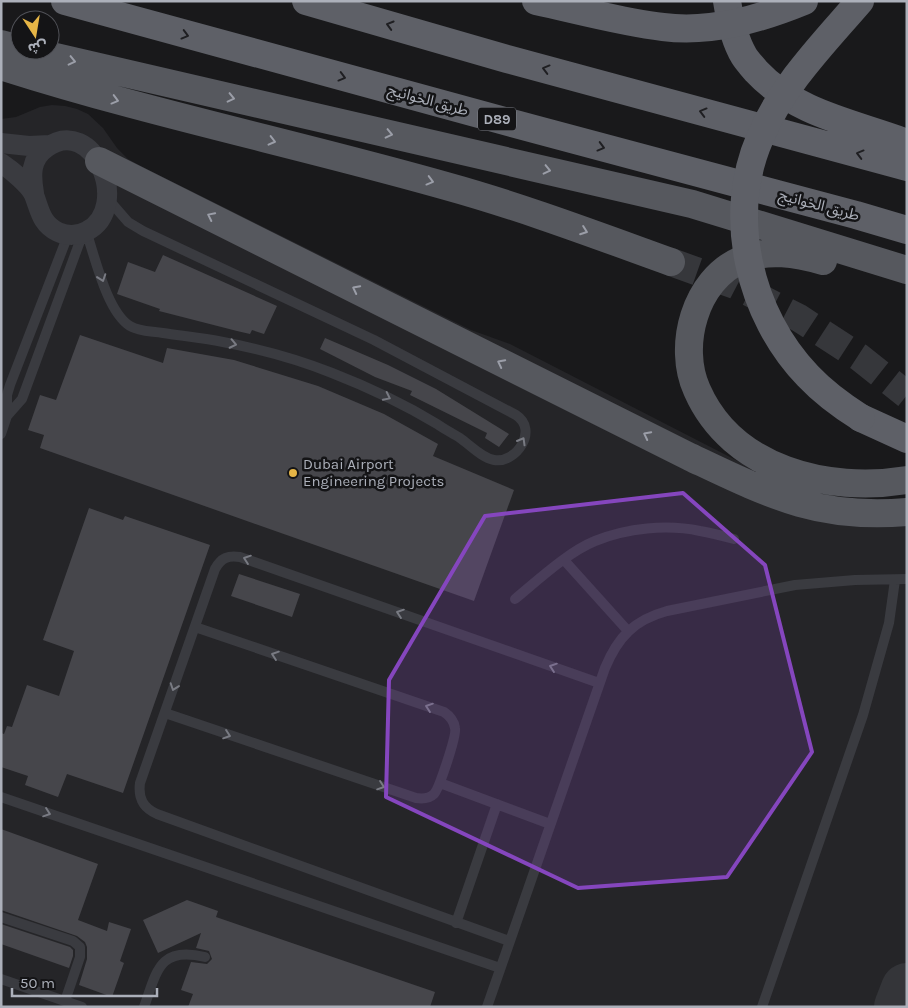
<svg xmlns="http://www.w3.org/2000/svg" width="908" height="1008" font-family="Karla,'Noto Sans Arabic',sans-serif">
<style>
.built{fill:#252528}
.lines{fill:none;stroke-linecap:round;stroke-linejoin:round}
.taxiway{stroke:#343539;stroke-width:52}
.building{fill:#46464b}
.primary-tunnel{stroke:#36373b;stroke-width:28;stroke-dasharray:28 14;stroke-linecap:butt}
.service{stroke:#3a3b40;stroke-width:10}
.minor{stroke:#3a3b40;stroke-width:20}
.primary{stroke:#56585e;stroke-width:28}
.trunk{stroke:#5e6067;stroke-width:28}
.trunk-bridge{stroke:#5e6067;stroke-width:28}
.oneway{stroke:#1f1f22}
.oneway2{stroke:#9b9ea8}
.oneway3{stroke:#797b83}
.marked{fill:#8546be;fill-opacity:0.2;stroke:#8546be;stroke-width:4;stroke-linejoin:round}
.poi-dot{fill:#e6b546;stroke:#141416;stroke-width:2}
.labels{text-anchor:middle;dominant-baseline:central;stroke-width:5;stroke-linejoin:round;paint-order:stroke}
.shield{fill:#141416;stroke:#7e8189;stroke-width:1}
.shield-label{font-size:14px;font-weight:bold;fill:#acb0ba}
.street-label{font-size:15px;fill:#acb0ba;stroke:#141416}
.poi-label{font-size:15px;fill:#acb0ba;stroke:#141416;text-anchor:start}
</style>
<rect width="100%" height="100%" fill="#19191b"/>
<path class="built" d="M 52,105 L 65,106 L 77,109 L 88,114 L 103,128 L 117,148 L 128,159 L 141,166 L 471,330 L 510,344 L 765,475 L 800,489 L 907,517 L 907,1007 L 1,1007 L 1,119 L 16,117 L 40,107 Z"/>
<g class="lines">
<path class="taxiway" d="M 900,1007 L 907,989"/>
</g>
<path class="building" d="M 163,255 L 277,306 L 264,334 L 252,330 L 250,334 L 237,331 L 159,311 L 160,309 L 117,294 L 128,262 L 155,272 Z
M 80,335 L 163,363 L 167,348 L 234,360 L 318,386 L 384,414 L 438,444 L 433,456 L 514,490 L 474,601 L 40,448 L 44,435 L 28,430 L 40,395 L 56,400 Z
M 325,338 L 388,365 L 436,389 L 509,434 L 499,447 L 485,438 L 487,433 L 410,395 L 412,391 L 375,377 L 320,349 Z
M 89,508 L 123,520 L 125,516 L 210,545 L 123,793 L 67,774 L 58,797 L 25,785 L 28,776 L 1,767 L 1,733 L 4,734 L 7,726 L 12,727 L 27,685 L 59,696 L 74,651 L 43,640 Z
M 239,574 L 300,594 L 292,617 L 231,596 Z
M 1,829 L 98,864 L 78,920 L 107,931 L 109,922 L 131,929 L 120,961 L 124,963 L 112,997 L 79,985 L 87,959 L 87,947 L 85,942 L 77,936 L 1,910 Z
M 187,900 L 218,911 L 216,917 L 435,992 L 430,1007 L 188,1007 L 193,994 L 181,990 L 191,962 L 207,964 L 212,959 L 209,951 L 196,948 L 201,933 L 158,953 L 143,920 Z
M 1,924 L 70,947 L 73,950 L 73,956 L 69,968 L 1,944 Z"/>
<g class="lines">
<path class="primary-tunnel" d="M 671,262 L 735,285 L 799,318 L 859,357 L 907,395"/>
<path class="service" d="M 86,231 C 95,257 107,312 130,326 C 140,332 151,331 163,333 C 183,336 203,338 223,342 C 260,349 297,359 332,373 C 368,387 404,404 437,424 C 444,429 452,433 460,438 C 470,445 482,458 494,460 C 516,464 539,430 516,415 L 374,340 L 143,231 L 128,222 L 108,199
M 7,416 L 22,399 L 83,233
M 1,434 L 7,416 L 7,395 L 10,385 L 68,235
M 564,560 L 628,631
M 515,599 C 538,580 568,552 595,541 C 627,528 667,524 700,531 C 712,533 723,536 734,539
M 165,713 L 416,798 C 423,799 429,799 434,794 C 439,789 457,735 455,728 C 454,721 450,716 444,712 L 195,627
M 440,783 L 550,824
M 1,797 L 500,968
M 1,917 L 73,941 L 80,947 L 80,957 L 65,1001
M 456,923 L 497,804
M 509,941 L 157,814 C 143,808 138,798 140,783 L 215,569 C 221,558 228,555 240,557 L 599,683
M 1,979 L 82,1007
M 144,1007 C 157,971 159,946 205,957
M 487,1007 L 605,668 C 618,637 634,620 667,611 L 795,585 L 855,580 L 907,579
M 762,1007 L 863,715 L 889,623 L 895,580"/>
<path class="minor" d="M 1,143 L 29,146 L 50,145
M 1,163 C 10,169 30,185 34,195 C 40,210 41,224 58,232 C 67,236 78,236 87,231 C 132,208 94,113 46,148 C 30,159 31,176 34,193"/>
<path class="primary" d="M 1,44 L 20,49
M 25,50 L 692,204 L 907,270
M 1,66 C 148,113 298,144 446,186 C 522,207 596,235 671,262
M 99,161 L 690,457 C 726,474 762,492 800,503 C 835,513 871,515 907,512
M 823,261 C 798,254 767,248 741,260 C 695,280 677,346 697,390 C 732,470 828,493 907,480"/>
<path class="trunk" d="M 65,1 L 534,129 L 856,215 L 907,230
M 306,1 L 507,59 L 907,167
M 727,1 C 730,20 734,39 744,56 C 747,61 752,66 756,71 C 796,114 854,123 907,143
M 861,418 L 907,439"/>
<path class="trunk-bridge" d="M 536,1 C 578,10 621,22 663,27 C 712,33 760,19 804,1
M 860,1 C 823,44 782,85 760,138 C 726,216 749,315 808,376 C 824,393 842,406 861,418"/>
</g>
<defs><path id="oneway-chevron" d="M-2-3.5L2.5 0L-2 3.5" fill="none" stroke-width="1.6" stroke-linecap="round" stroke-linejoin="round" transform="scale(1.25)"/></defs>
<g class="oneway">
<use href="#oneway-chevron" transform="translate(390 25) rotate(-164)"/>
<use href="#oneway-chevron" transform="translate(185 35) rotate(15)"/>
<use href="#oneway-chevron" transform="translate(546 69) rotate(-165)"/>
<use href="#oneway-chevron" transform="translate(342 77) rotate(15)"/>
<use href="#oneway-chevron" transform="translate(703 112) rotate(-165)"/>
<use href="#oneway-chevron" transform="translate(601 147) rotate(15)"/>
<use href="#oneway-chevron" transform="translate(860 154) rotate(-165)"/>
</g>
<g class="oneway2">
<use href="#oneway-chevron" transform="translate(72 61) rotate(13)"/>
<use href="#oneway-chevron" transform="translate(231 98) rotate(13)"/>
<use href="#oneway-chevron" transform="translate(115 100) rotate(15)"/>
<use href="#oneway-chevron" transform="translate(389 134) rotate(13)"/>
<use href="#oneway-chevron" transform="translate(272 141) rotate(14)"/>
<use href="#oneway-chevron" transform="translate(547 170) rotate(13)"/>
<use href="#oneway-chevron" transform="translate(430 181) rotate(15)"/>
<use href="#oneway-chevron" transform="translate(211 216) rotate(-154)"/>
<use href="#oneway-chevron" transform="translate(584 231) rotate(20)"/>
<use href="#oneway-chevron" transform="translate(356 289) rotate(-153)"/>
<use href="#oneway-chevron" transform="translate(501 363) rotate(-153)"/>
<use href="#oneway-chevron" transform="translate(647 435) rotate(-153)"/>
</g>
<g class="oneway3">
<use href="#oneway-chevron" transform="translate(102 278) rotate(71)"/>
<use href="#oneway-chevron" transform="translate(233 344) rotate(12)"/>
<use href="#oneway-chevron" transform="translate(387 397) rotate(26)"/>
<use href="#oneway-chevron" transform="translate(522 441) rotate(-60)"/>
<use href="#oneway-chevron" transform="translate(247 559) rotate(-161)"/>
<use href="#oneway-chevron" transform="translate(400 613) rotate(-161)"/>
<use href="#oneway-chevron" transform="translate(275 655) rotate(-161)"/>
<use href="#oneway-chevron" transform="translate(553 667) rotate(-161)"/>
<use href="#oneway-chevron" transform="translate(174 687) rotate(109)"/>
<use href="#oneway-chevron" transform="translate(429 707) rotate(-161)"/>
<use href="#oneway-chevron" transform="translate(227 735) rotate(19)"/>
<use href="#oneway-chevron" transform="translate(381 786) rotate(19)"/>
<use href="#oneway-chevron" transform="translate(47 813) rotate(19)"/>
</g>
<path class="marked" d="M 683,493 L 765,565 L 812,752 L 727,877 L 578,888 L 386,797 L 389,680 L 485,516 Z"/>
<circle class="poi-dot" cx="293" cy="473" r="5"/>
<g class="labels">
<rect class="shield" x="478" y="107.5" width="38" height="23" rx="4"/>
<g class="shield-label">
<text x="497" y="119">D89</text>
</g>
<g class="street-label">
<text transform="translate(428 100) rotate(15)">طريق الخوانيج</text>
<text transform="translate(819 205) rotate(15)">طريق الخوانيج</text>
</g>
<g class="poi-label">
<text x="303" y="464">Dubai Airport<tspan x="303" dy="17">Engineering Projects</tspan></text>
</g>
</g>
<rect width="908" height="1008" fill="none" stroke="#acb0ba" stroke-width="5"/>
<g transform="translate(35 35) rotate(168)"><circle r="24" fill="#141416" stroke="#515258"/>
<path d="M0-4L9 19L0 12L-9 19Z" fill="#e6b546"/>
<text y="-8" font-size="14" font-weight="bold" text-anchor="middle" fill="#acb0ba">ش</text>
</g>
<path d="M12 988v8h145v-8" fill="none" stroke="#acb0ba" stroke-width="2.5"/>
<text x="20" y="988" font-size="15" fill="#acb0ba" stroke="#141416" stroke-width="4" paint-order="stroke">50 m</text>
</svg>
